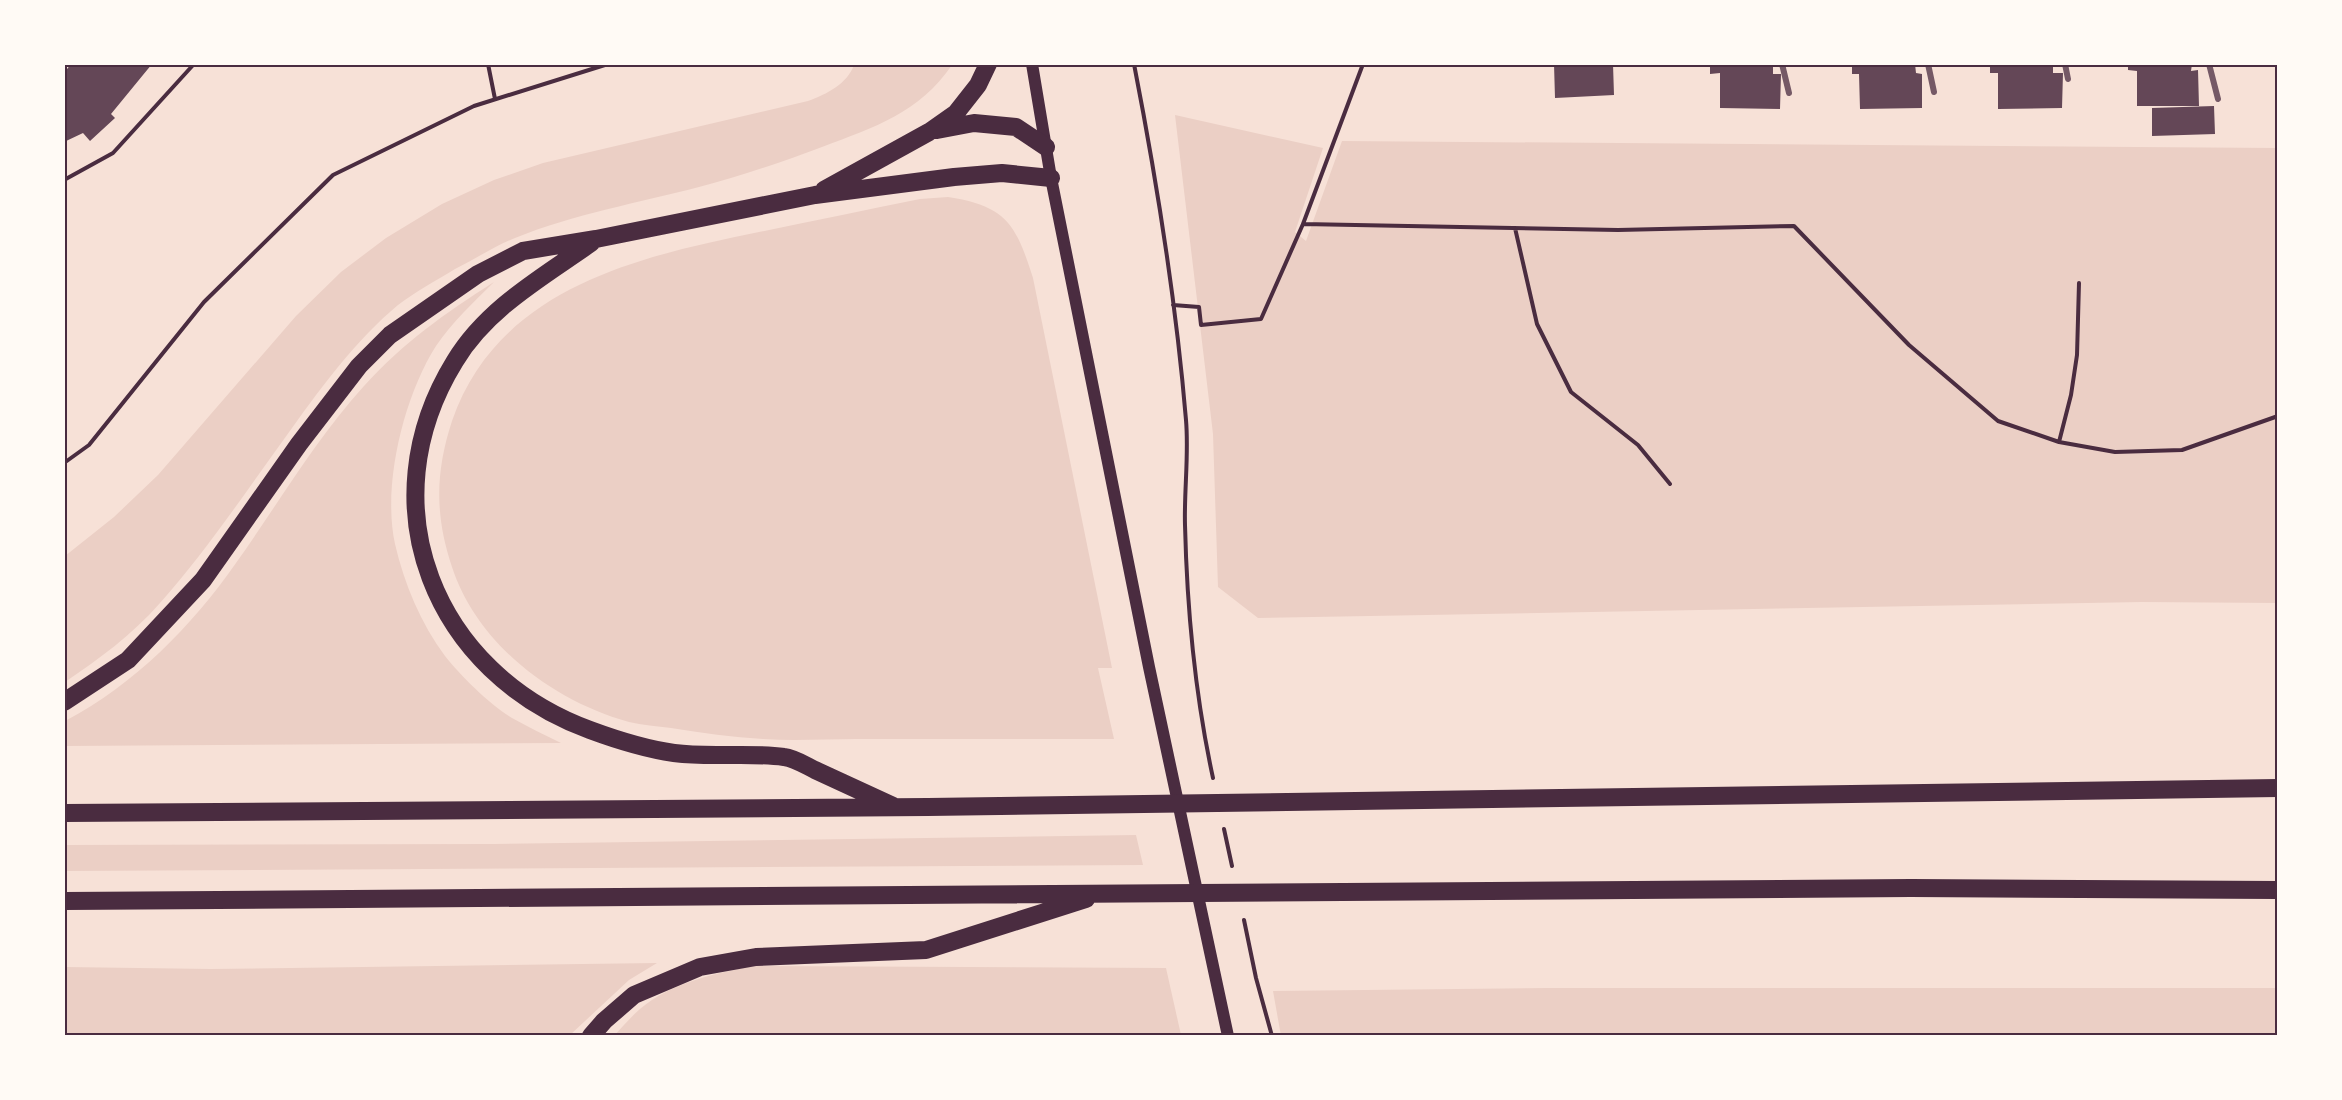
<svg xmlns="http://www.w3.org/2000/svg" width="2342" height="1100" font-family="Signika,sans-serif">
<style>
.green{fill:#ebcfc5}
.building{fill:#644757}
.lines{fill:none;stroke-linecap:round;stroke-linejoin:round}
.path{stroke:#4a2c40;stroke-width:4}
.minor{stroke:#755966;stroke-width:6}
.secondary{stroke:#4a2c40;stroke-width:12}
.motorway{stroke:#4a2c40;stroke-width:18}
.neatline{fill:none;stroke:#4a2c40;stroke-width:2}
</style>
<rect width="100%" height="100%" fill="#f7e1d7"/>
<path class="green" d="M 854,65 L 952,65 C 919,113 875,127 822,147 C 782,162 741,176 699,187 C 638,203 574,214 515,238 C 495,246 475,259 455,269 C 437,280 415,292 398,305 C 356,340 323,385 292,428 C 249,487 208,549 160,603 C 132,635 99,659 65,682 L 65,556 L 114,517 L 158,475 L 296,316 L 341,272 L 386,238 L 442,204 L 494,180 L 543,163 L 808,101 C 827,94 847,84 854,65 Z
M 1175,115 L 1323,148 L 1295,232 L 1306,241 L 1342,141 L 2277,148 L 2277,603 L 2142,602 L 1258,618 L 1218,587 L 1213,434 Z
M 948,197 C 1007,206 1016,225 1033,278 L 1112,668 L 1098,668 L 1114,739 C 1028,739 942,739 856,739 C 826,739 794,741 763,739 C 733,737 701,733 671,728 C 657,726 642,725 629,722 C 553,701 477,644 452,567 C 435,516 435,473 452,421 C 498,288 637,257 759,232 C 813,221 866,210 920,199 Z
M 494,282 C 474,302 452,322 436,346 C 404,396 382,485 395,544 C 404,583 421,624 445,656 C 461,676 490,705 512,718 C 528,727 545,735 561,743 L 65,746 L 65,721 C 134,685 192,626 236,563 C 278,504 315,440 364,386 C 404,342 444,314 494,282 Z
M 1136,835 L 1143,865 L 64,871 L 65,845 L 494,844 Z
M 657,963 L 629,980 L 570,1035 L 65,1035 L 65,967 L 211,969 Z
M 753,966 L 1166,968 L 1181,1035 L 614,1036 C 622,1027 631,1017 640,1009 C 672,982 714,974 753,966 Z
M 1548,988 L 2277,988 L 2277,1035 L 1281,1036 L 1273,991 Z"/>
<path class="building" d="M 71,64 L 152,64 L 111,114 L 115,118 L 90,141 L 83,133 L 64,142 L 64,73 Z
M 1554,64 L 1613,64 L 1614,95 L 1555,98 Z
M 1710,64 L 1773,64 L 1773,74 L 1781,74 L 1780,109 L 1720,108 L 1720,73 L 1710,74 Z
M 1852,64 L 1915,64 L 1916,73 L 1922,74 L 1922,108 L 1860,109 L 1859,74 L 1852,74 Z
M 1990,64 L 2053,64 L 2053,73 L 2063,73 L 2062,108 L 1998,109 L 1998,73 L 1990,73 Z
M 2128,64 L 2192,64 L 2191,71 L 2198,70 L 2199,106 L 2137,106 L 2137,71 L 2128,70 Z
M 2214,106 L 2215,134 L 2152,136 L 2152,108 Z"/>
<g class="lines">
<path class="path" d="M 488,64 L 495,99
M 1134,64 C 1157,182 1176,301 1186,420 C 1189,455 1184,490 1185,525 C 1187,609 1195,695 1213,778
M 1363,64 L 1303,224 L 1618,230 L 1794,226 L 1909,345 L 1998,421 L 2059,442 L 2115,452 L 2182,450 L 2278,416
M 64,180 L 113,153 L 194,64
M 1515,228 L 1537,324 L 1571,392 L 1638,445 L 1670,484
M 1173,305 L 1199,307 L 1201,325 L 1261,319 L 1303,224
M 2059,442 L 2071,395 L 2077,355 L 2079,283
M 64,463 L 89,445 L 204,302 L 333,175 L 474,106 L 608,64
M 1224,829 L 1232,866
M 1244,920 L 1256,978 L 1272,1036"/>
<path class="minor" d="M 1782,64 L 1789,93
M 1928,64 L 1934,92
M 2065,64 L 2068,79
M 2209,64 L 2218,99"/>
<path class="secondary" d="M 1032,64 L 1051,178 L 1149,667 L 1228,1036"/>
<path class="motorway" d="M 937,130 L 974,123 L 1016,127 L 1046,147
M 824,190 L 929,132 L 956,113 L 978,85 L 988,64
M 591,243 C 543,277 487,308 455,361 C 366,505 434,673 590,730 C 617,740 646,749 674,753 C 710,758 747,752 784,757 C 794,758 805,765 815,770 C 841,782 867,794 893,806
M 64,702 L 128,660 L 203,580 L 299,444 L 359,366 L 390,335 L 478,274 L 523,251 L 596,239 L 815,195 L 954,177 L 1002,173 L 1051,178
M 64,813 L 928,807 L 2278,788
M 64,901 L 1911,888 L 2278,890
M 591,1036 L 604,1021 L 634,995 L 700,967 L 756,957 L 926,950 L 1086,899"/>
</g>
<rect width="2342" height="1100" fill="none" stroke="#fffaf5" stroke-width="132"/>
<rect x="66" y="66" width="2210" height="968" class="neatline"/>
</svg>
